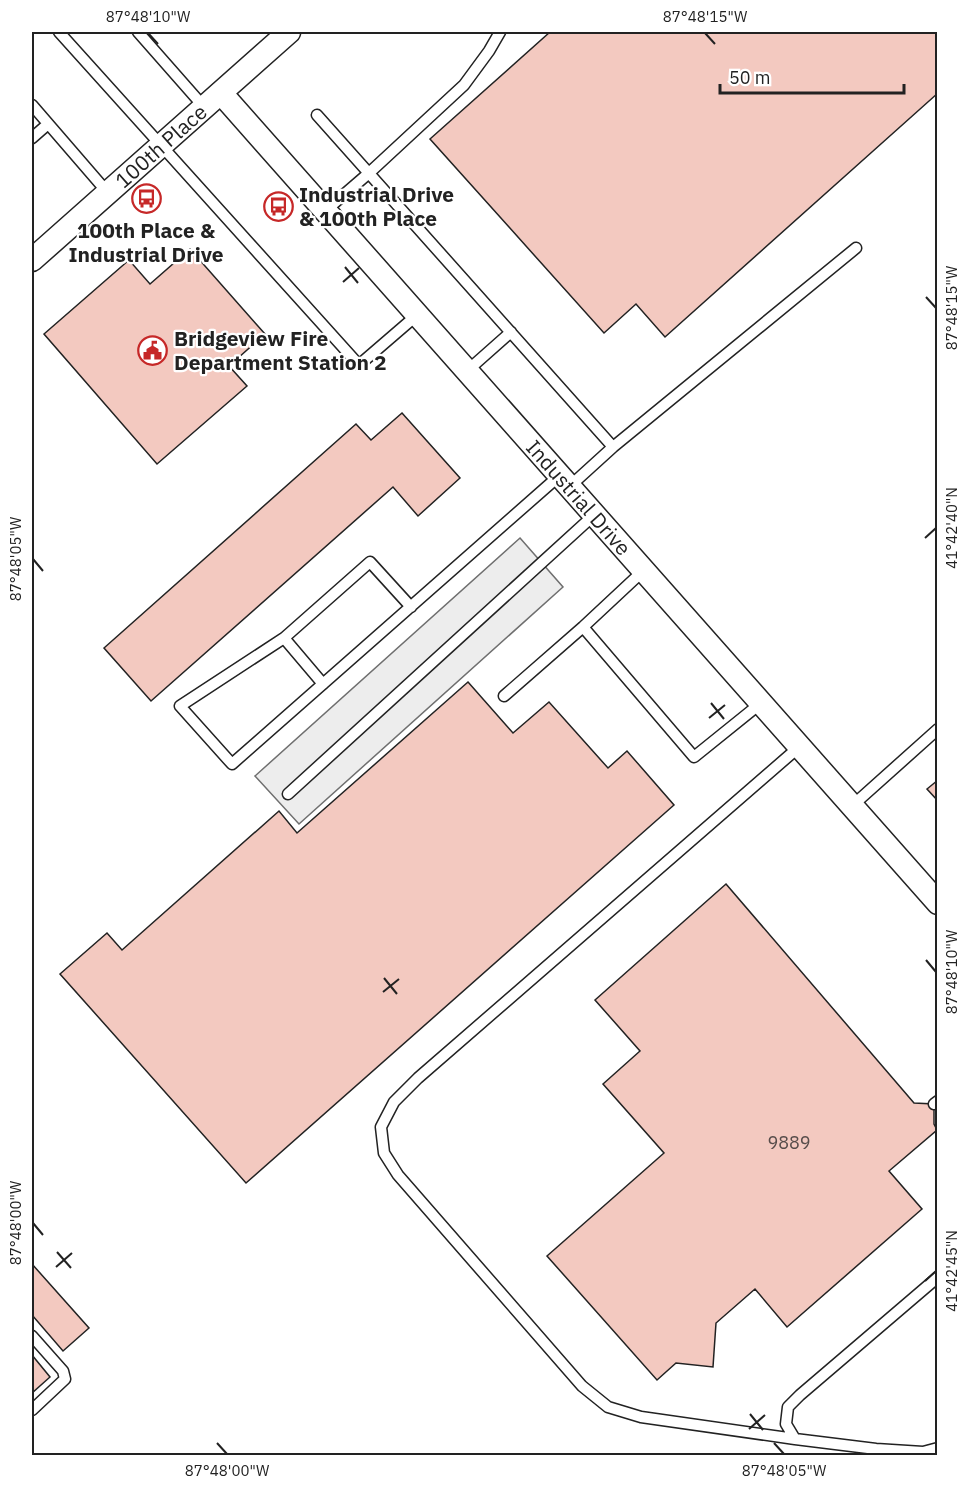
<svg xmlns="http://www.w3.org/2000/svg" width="969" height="1487" font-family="'IBM Plex Sans',sans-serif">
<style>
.parking{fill:#ededed;stroke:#6f6f6f;stroke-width:1.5}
.building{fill:#f3c9c0;stroke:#222;stroke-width:1.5}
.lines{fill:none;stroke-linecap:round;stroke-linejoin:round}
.service-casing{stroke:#222;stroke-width:13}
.minor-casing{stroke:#222;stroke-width:25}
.service{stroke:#fff;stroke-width:10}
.minor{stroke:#fff;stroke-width:22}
.ticks{fill:none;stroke:#222;stroke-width:2}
.labels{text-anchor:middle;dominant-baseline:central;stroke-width:4.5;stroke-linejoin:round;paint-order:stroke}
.number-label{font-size:18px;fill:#564c4a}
.street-label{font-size:21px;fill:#222;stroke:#fff}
.poi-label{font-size:21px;font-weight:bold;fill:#222;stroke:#fff;text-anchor:start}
.neatline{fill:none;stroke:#222;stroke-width:2}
.ticks-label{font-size:15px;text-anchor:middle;fill:#222}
</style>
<rect width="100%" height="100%" fill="#fff"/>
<path class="parking" d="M 520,538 L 563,587 L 299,824 L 255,776 Z"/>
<path class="building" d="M 550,32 L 938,32 L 938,93 L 665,337 L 636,304 L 604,333 L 430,139 Z
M 190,249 L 265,334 L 229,366 L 247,386 L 157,464 L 44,334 L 129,260 L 150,284 Z
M 402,413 L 460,478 L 418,516 L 393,487 L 151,701 L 104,648 L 356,424 L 371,440 Z
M 468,682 L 513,733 L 549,702 L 608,768 L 627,751 L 674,805 L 246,1183 L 60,974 L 107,933 L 122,950 L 279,811 L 297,833 Z
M 938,780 L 938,801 L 927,789 Z
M 726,884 L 914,1103 L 934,1104 L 934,1124 L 937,1130 L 889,1171 L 922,1209 L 787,1327 L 755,1289 L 716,1323 L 713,1367 L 676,1363 L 657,1380 L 547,1256 L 664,1153 L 603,1084 L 640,1051 L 595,1000 Z
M 32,1264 L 89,1328 L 63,1351 L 32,1315 Z
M 32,1355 L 50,1377 L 32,1393 Z"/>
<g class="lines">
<defs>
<path id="service" d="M 59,32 L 359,365 L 417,315
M 138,32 L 204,107
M 32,105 L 108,193
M 317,115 L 613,447
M 32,138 L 48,124
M 325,211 L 369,173 L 464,85 L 489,51 L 500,32
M 467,371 L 511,332
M 569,487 L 613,447 L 856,248
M 411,607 L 370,562 L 284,638 L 180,706 L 232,764 C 341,668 450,572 559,476
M 583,627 L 694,757 L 761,703
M 284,638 L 323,684
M 504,696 L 583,627 L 643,571
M 288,794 L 594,515
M 852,806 L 938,729
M 934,1104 L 938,1101
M 938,1277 L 800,1395 L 788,1407 L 786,1424 L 795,1439 L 876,1449 L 923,1452 L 938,1448
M 32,1336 L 63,1371 L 65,1379 L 32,1410
M 795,1439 L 641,1417 L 608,1407 L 582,1386 L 398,1175 L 384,1153 L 381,1127 L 394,1102 L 418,1078 L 799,747"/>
<g id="minor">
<path id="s1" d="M 221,93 L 938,903"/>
<path id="s2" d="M 32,260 L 289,32"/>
</g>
</defs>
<use href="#service" class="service-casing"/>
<use href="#minor" class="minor-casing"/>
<use href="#service" class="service"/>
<use href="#minor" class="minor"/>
</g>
<path class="ticks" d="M 148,33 L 158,44M 705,33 L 715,44M 345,267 L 358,283M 343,282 L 359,268M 926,297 L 936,308M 925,538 L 936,528M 33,559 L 43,571M 711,703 L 724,719M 709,718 L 725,705M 926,960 L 936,972M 384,978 L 397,994M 383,992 L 399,979M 33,1223 L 43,1235M 57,1252 L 71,1268M 56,1267 L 72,1253M 925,1281 L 936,1271M 750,1414 L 763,1430M 749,1429 L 765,1415M 217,1443 L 227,1454M 774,1443 L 784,1454"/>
<defs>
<symbol id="bus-ring" viewBox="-11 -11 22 22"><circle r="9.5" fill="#fff" stroke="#c62828" stroke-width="1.5"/><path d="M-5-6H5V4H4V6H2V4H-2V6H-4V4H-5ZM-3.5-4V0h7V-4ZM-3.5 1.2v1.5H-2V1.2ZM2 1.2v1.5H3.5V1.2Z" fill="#c62828"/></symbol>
<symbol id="civic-ring" viewBox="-11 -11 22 22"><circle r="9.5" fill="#fff" stroke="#c62828" stroke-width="1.5"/><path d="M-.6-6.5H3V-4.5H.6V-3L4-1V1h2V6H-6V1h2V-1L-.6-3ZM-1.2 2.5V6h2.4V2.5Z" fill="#c62828"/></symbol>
</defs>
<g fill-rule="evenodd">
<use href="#bus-ring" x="130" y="182" width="33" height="33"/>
<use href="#bus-ring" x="262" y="190" width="33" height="33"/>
<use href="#civic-ring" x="136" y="334" width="33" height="33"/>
</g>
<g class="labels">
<g class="number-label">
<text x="789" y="1142">9889</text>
</g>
<g class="street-label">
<text stroke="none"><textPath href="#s2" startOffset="172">100th Place</textPath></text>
<text stroke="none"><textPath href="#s1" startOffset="540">Industrial Drive</textPath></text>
</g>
<g class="poi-label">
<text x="299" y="194">Industrial Drive<tspan x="299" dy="24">&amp; 100th Place</tspan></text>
<text x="146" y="230" text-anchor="middle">100th Place &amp;<tspan x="146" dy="24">Industrial Drive</tspan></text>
<text x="174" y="338">Bridgeview Fire<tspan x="174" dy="24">Department Station 2</tspan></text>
</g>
</g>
<rect width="969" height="1487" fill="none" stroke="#ffffff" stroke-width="66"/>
<path d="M720 84v9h184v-9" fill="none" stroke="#222222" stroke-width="3"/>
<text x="729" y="84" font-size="18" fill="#222222" stroke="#ffffff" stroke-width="4.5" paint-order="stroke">50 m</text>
<rect x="33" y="33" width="903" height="1421" class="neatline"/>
<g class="ticks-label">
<text x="148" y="22">87°48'10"W</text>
<text x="705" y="22">87°48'15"W</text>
<text transform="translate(952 308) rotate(-90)" y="5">87°48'15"W</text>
<text transform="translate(952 528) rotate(-90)" y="5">41°42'40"N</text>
<text transform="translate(16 559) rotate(-90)" y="5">87°48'05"W</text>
<text transform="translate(952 972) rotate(-90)" y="5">87°48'10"W</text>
<text transform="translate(16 1223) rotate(-90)" y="5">87°48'00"W</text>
<text transform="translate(952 1271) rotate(-90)" y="5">41°42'45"N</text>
<text x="227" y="1476">87°48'00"W</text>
<text x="784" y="1476">87°48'05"W</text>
</g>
</svg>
